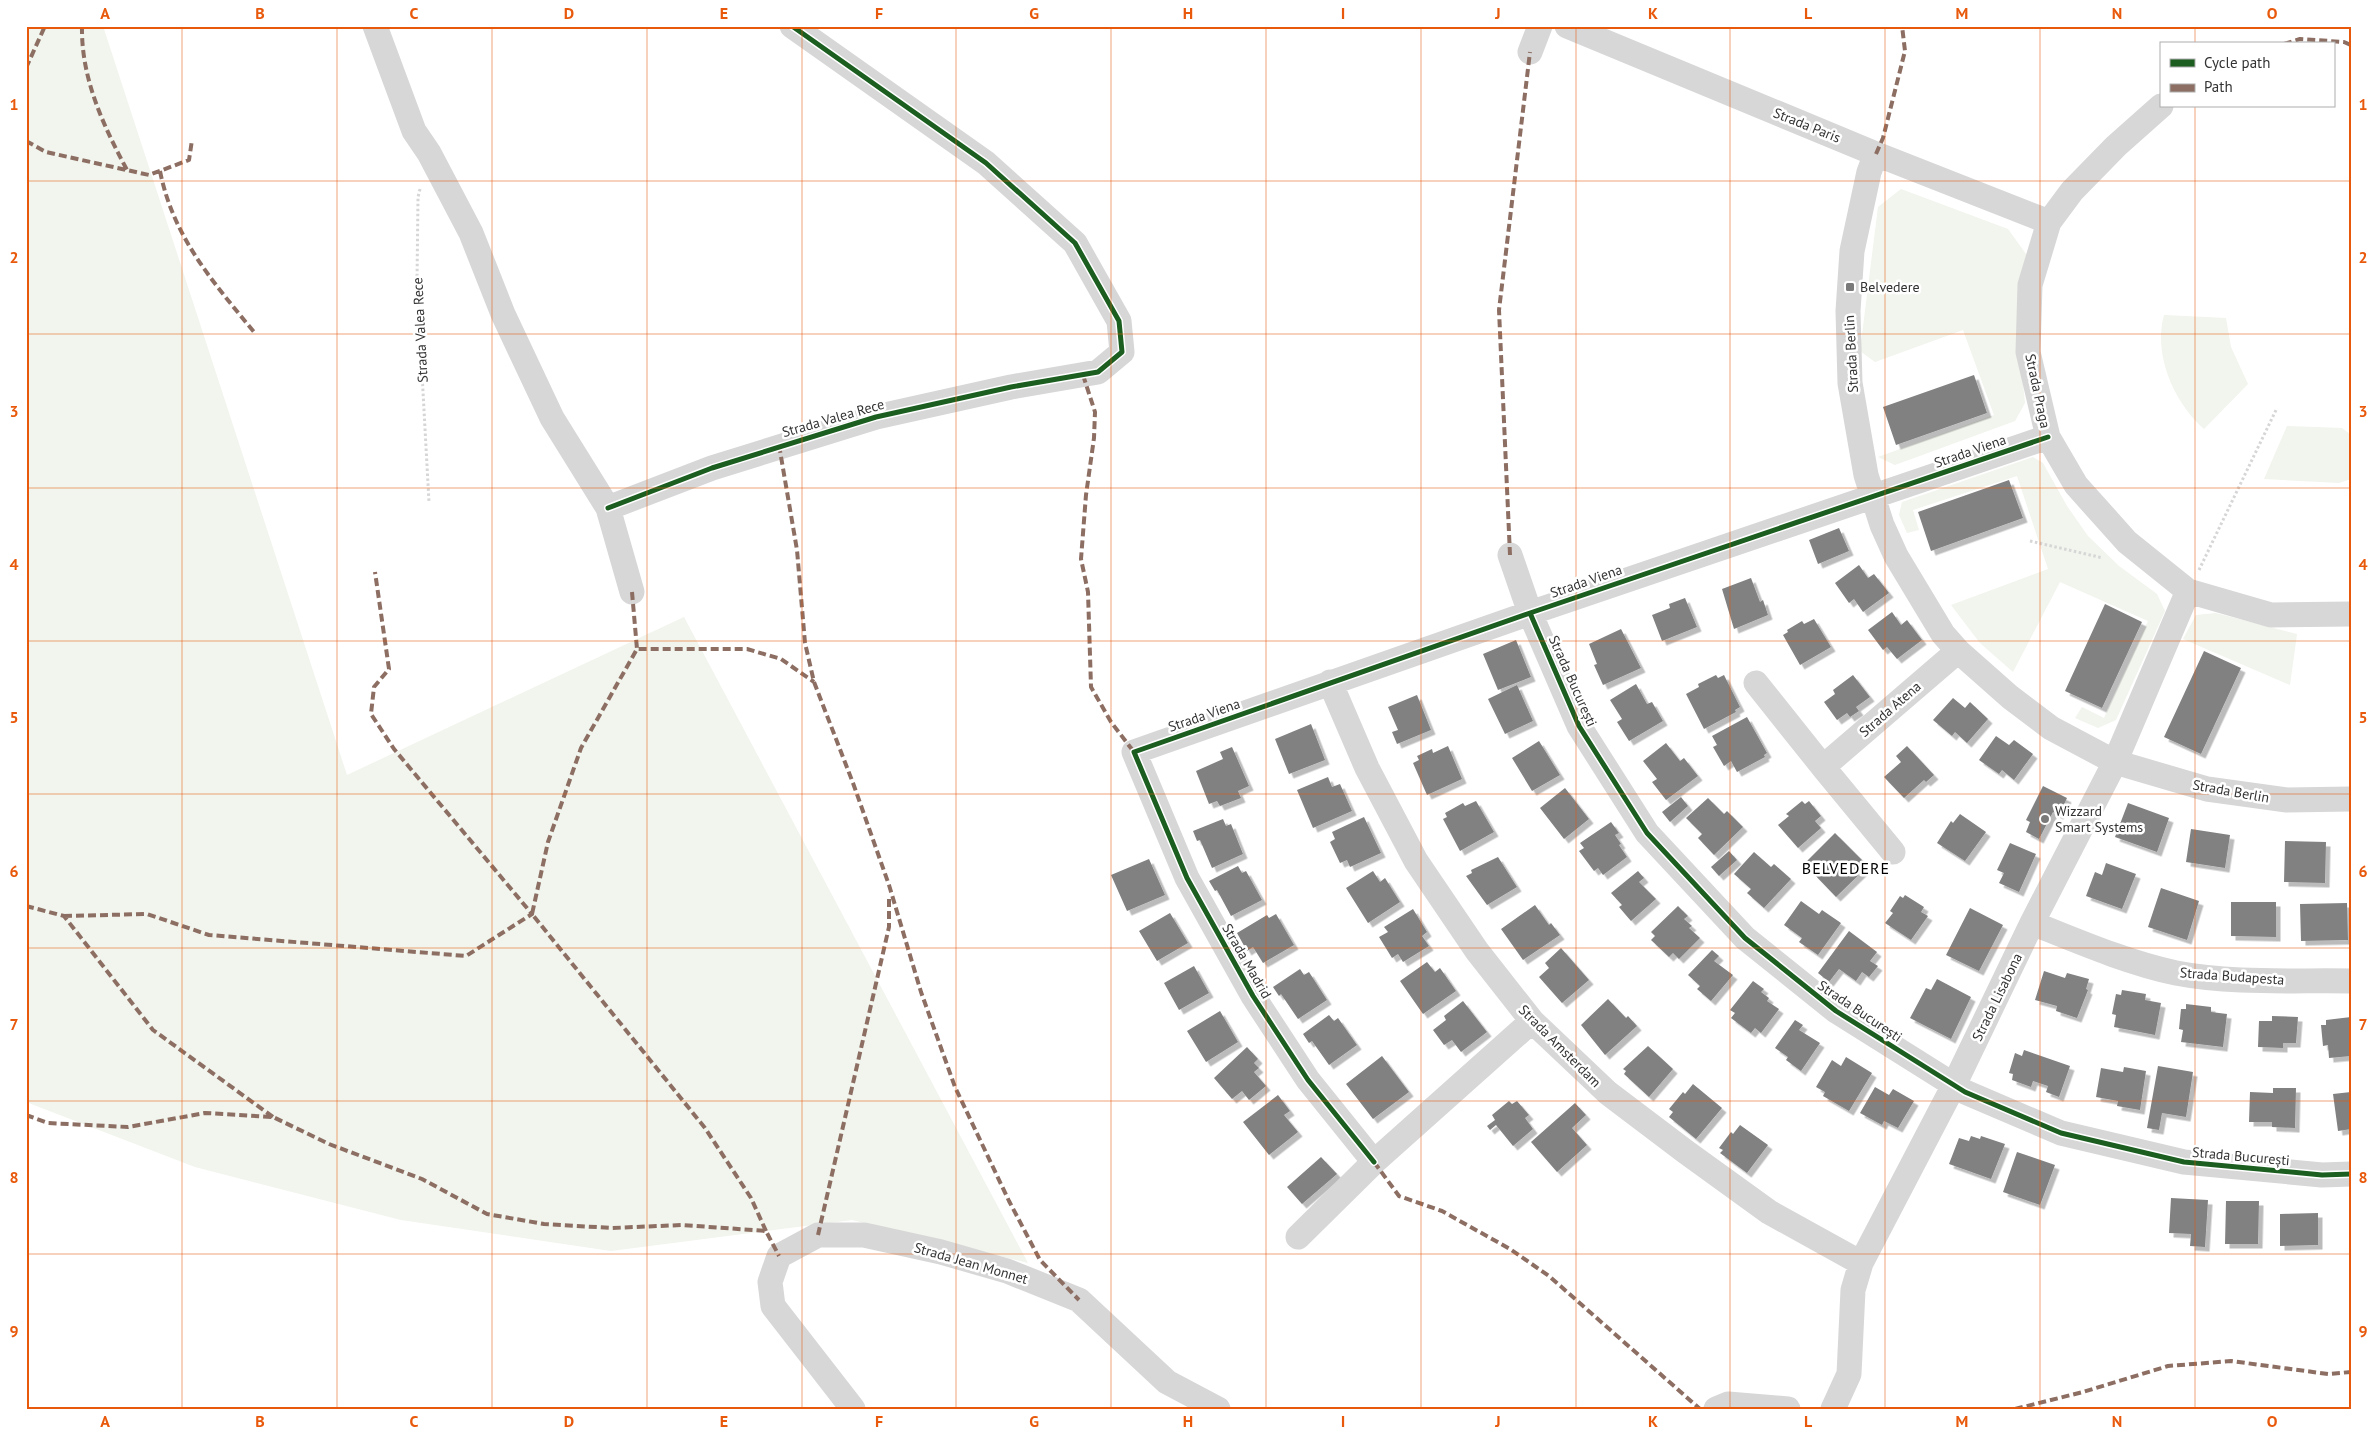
<svg xmlns="http://www.w3.org/2000/svg" width="2377" height="1435" font-family="'PT Sans',sans-serif">
<style>
.green{fill:#f1f5ed}
.building{fill:#818181;filter:url(#shadow)}
.lines{fill:none;stroke-linecap:round;stroke-linejoin:round}
.path{stroke:#d6d6d6;stroke-width:3;stroke-dasharray:2.5 2.5;stroke-linecap:butt}
.minor{stroke:#d7d7d7;stroke-width:25}
.quiet{stroke:#8d6e63;stroke-width:4;stroke-dasharray:8 4;stroke-linecap:butt}
.cycleway-casing{stroke:#fff;stroke-width:8}
.cycleway{stroke:#1b5e20;stroke-width:5}
.grid{fill:none;stroke:#e8590c;stroke-width:1;stroke-opacity:0.55}
.poi-dot{fill:#7a7a7a;stroke:#fff;stroke-width:2}
.labels{text-anchor:middle;dominant-baseline:central;stroke-width:5;stroke-linejoin:round;paint-order:stroke}
.street-label{font-size:14px;fill:#333;stroke:#fff}
.poi-label{font-size:14px;fill:#333;stroke:#fff;text-anchor:start}
.quarter-label{font-size:16px;letter-spacing:1px;fill:#000;stroke:#fff}
.neatline{fill:none;stroke:#e8590c;stroke-width:2}
.grid-label{font-size:16px;text-anchor:middle;font-weight:bold;fill:#e8590c}
</style>
<defs>
<filter id="shadow"><feDropShadow dx="4.5" dy="4.5" stdDeviation="0" flood-color="#0004"/></filter>
</defs>
<rect width="100%" height="100%" fill="#fff"/>
<path class="green" d="M 26,26 L 103,26 L 347,775 L 684,617 L 1028,1263 L 852,1220 L 611,1251 L 401,1220 L 195,1167 L 26,1102 Z
M 1901,189 L 2008,229 L 2026,254 L 2018,335 L 2025,403 L 2015,421 L 1895,465 L 1878,457 L 1994,415 L 1963,330 L 1875,362 L 1860,351 L 1878,207 Z
M 2164,315 L 2226,318 L 2231,347 L 2248,384 L 2204,429 C 2174,402 2153,355 2164,315 Z
M 2287,426 L 2342,428 L 2350,434 L 2351,479 L 2339,483 L 2264,479 Z
M 2033,457 L 2043,463 L 2067,506 L 2088,536 L 2119,566 L 2157,594 L 2165,611 L 2116,720 L 2098,728 L 2075,718 L 2082,707 L 2104,718 L 2148,621 L 2060,582 L 2013,672 L 1980,643 L 1951,605 L 2048,569 L 2017,476 L 1913,510 L 1919,530 L 1907,533 L 1899,515 L 1902,502 Z
M 2216,613 L 2297,634 L 2290,685 L 2183,639 L 2196,615 Z"/>
<path class="building" d="M 1974,375 L 1987,413 L 1896,445 L 1883,407 Z
M 2009,480 L 2023,518 L 1931,551 L 1918,512 Z
M 1839,528 L 1849,551 L 1818,564 L 1809,540 Z
M 1859,565 L 1868,578 L 1874,574 L 1889,593 L 1863,612 L 1854,599 L 1849,603 L 1835,583 Z
M 1751,578 L 1760,602 L 1763,600 L 1768,615 L 1734,629 L 1722,589 Z
M 1685,598 L 1697,627 L 1662,641 L 1652,615 L 1670,608 L 1669,604 Z
M 2105,604 L 2142,622 L 2102,708 L 2065,691 Z
M 1892,612 L 1901,625 L 1907,620 L 1922,640 L 1897,659 L 1887,647 L 1883,650 L 1868,630 Z
M 1814,619 L 1831,647 L 1800,665 L 1783,635 L 1788,632 L 1787,630 L 1802,621 L 1804,624 Z
M 1621,629 L 1641,668 L 1603,685 L 1594,665 L 1597,664 L 1589,644 Z
M 1516,640 L 1531,677 L 1498,690 L 1483,654 Z
M 2204,651 L 2241,668 L 2201,754 L 2164,737 Z
M 1716,675 L 1718,678 L 1724,675 L 1740,707 L 1735,710 L 1736,712 L 1704,729 L 1686,694 L 1699,687 L 1698,684 Z
M 1853,675 L 1870,697 L 1856,707 L 1859,711 L 1850,717 L 1847,713 L 1837,720 L 1824,702 L 1835,694 L 1833,690 Z
M 1636,684 L 1647,704 L 1652,702 L 1663,721 L 1629,741 L 1617,722 L 1622,719 L 1610,700 Z
M 1517,685 L 1533,721 L 1505,734 L 1488,699 Z
M 1417,695 L 1431,730 L 1397,744 L 1392,732 L 1398,730 L 1388,707 Z
M 1953,698 L 1965,708 L 1970,702 L 1988,719 L 1967,743 L 1955,732 L 1952,736 L 1933,720 Z
M 1747,717 L 1767,753 L 1764,755 L 1765,757 L 1737,772 L 1731,761 L 1724,766 L 1713,747 L 1717,745 L 1712,736 Z
M 1311,724 L 1325,760 L 1289,774 L 1275,739 Z
M 1996,736 L 2009,745 L 2014,740 L 2033,754 L 2014,780 L 2002,770 L 1999,774 L 1979,760 Z
M 1539,741 L 1560,775 L 1532,791 L 1512,758 Z
M 1666,743 L 1680,761 L 1684,758 L 1698,776 L 1666,800 L 1652,782 L 1657,779 L 1643,761 Z
M 1448,746 L 1462,779 L 1427,795 L 1413,763 L 1419,760 L 1417,756 L 1432,749 L 1433,753 Z
M 1907,746 L 1934,775 L 1926,782 L 1924,780 L 1904,798 L 1884,777 L 1901,762 L 1896,756 Z
M 1232,747 L 1249,786 L 1238,791 L 1241,798 L 1220,806 L 1217,801 L 1209,804 L 1196,771 L 1223,759 L 1220,752 Z
M 1328,777 L 1332,787 L 1340,784 L 1352,811 L 1313,828 L 1297,790 Z
M 2043,786 L 2067,798 L 2059,815 L 2053,812 L 2039,839 L 2026,832 L 2030,822 L 2026,820 Z
M 1565,788 L 1589,819 L 1564,839 L 1540,808 Z
M 1681,797 L 1688,806 L 1670,822 L 1662,812 Z
M 1708,798 L 1724,814 L 1727,811 L 1743,827 L 1714,855 L 1698,838 L 1702,834 L 1686,818 Z
M 1476,801 L 1494,832 L 1460,851 L 1443,819 L 1447,817 L 1445,813 L 1463,803 L 1465,806 Z
M 1802,801 L 1805,804 L 1809,801 L 1821,816 L 1815,821 L 1821,828 L 1798,848 L 1778,825 L 1789,816 L 1786,814 Z
M 2128,803 L 2169,818 L 2157,852 L 2115,837 Z
M 1960,814 L 1986,832 L 1965,861 L 1937,843 L 1951,821 L 1953,823 Z
M 1364,817 L 1381,853 L 1350,867 L 1347,860 L 1340,863 L 1330,842 L 1335,839 L 1332,832 Z
M 1223,819 L 1226,826 L 1231,824 L 1243,854 L 1212,868 L 1200,840 L 1197,841 L 1193,831 Z
M 1611,822 L 1619,833 L 1615,835 L 1621,844 L 1619,845 L 1627,857 L 1603,875 L 1598,868 L 1594,871 L 1579,851 L 1584,848 L 1580,843 Z
M 2191,829 L 2230,835 L 2225,868 L 2186,862 Z
M 1835,833 L 1868,866 L 1836,897 L 1813,873 L 1816,870 L 1807,861 Z
M 2285,841 L 2326,842 L 2325,883 L 2284,882 Z
M 2010,843 L 2036,854 L 2019,892 L 1999,883 L 2004,873 L 1997,870 Z
M 1729,851 L 1737,860 L 1719,876 L 1711,867 Z
M 1754,852 L 1771,867 L 1774,864 L 1791,879 L 1764,908 L 1747,893 L 1751,889 L 1734,874 Z
M 1498,857 L 1517,887 L 1487,905 L 1466,876 L 1472,873 L 1471,870 Z
M 1149,859 L 1165,895 L 1127,911 L 1111,875 Z
M 2106,863 L 2136,874 L 2122,909 L 2086,896 L 2095,872 L 2102,875 Z
M 1238,866 L 1242,873 L 1246,871 L 1262,900 L 1231,916 L 1217,890 L 1215,891 L 1209,881 Z
M 1373,871 L 1380,882 L 1385,878 L 1400,902 L 1368,923 L 1346,888 Z
M 1638,871 L 1644,878 L 1639,882 L 1656,899 L 1631,921 L 1619,907 L 1622,905 L 1611,893 Z
M 2161,888 L 2199,901 L 2187,940 L 2148,927 Z
M 1905,895 L 1924,907 L 1921,912 L 1928,916 L 1911,940 L 1885,923 L 1893,913 L 1890,911 L 1900,896 L 1903,898 Z
M 1801,901 L 1819,914 L 1822,910 L 1841,923 L 1818,955 L 1799,942 L 1802,938 L 1784,925 Z
M 2231,902 L 2276,902 L 2276,937 L 2231,936 Z
M 2347,903 L 2348,940 L 2301,941 L 2300,904 Z
M 1535,905 L 1549,925 L 1551,923 L 1560,935 L 1523,960 L 1501,929 Z
M 1678,906 L 1688,916 L 1684,919 L 1692,926 L 1689,928 L 1700,938 L 1679,959 L 1673,953 L 1669,957 L 1651,940 L 1655,936 L 1651,932 Z
M 1970,908 L 2003,925 L 1979,971 L 1946,955 Z
M 1413,909 L 1427,932 L 1422,936 L 1429,946 L 1403,962 L 1398,954 L 1392,958 L 1379,937 L 1388,932 L 1384,927 Z
M 1170,913 L 1188,943 L 1157,961 L 1139,931 Z
M 1276,914 L 1294,945 L 1263,963 L 1253,947 L 1247,951 L 1237,933 L 1267,915 L 1269,918 Z
M 1849,931 L 1877,952 L 1870,961 L 1878,966 L 1869,977 L 1862,972 L 1856,981 L 1839,969 L 1829,982 L 1818,973 Z
M 1561,948 L 1589,980 L 1562,1003 L 1539,977 L 1549,968 L 1545,963 Z
M 1712,950 L 1719,956 L 1714,961 L 1733,975 L 1711,1001 L 1697,989 L 1700,986 L 1688,975 Z
M 1427,962 L 1435,972 L 1440,968 L 1456,991 L 1423,1014 L 1400,981 Z
M 1194,966 L 1209,993 L 1179,1010 L 1164,983 Z
M 1300,969 L 1304,975 L 1309,972 L 1327,1000 L 1298,1019 L 1281,994 L 1279,996 L 1273,987 Z
M 2044,971 L 2065,978 L 2067,973 L 2089,979 L 2086,989 L 2088,990 L 2077,1018 L 2056,1011 L 2057,1006 L 2035,1000 Z
M 1937,979 L 1971,997 L 1951,1039 L 1910,1018 L 1926,988 L 1931,990 Z
M 1753,981 L 1764,989 L 1761,992 L 1769,998 L 1767,1001 L 1779,1009 L 1761,1033 L 1755,1028 L 1751,1033 L 1731,1018 L 1735,1013 L 1730,1010 Z
M 2122,990 L 2146,994 L 2145,1000 L 2161,1003 L 2155,1035 L 2114,1027 L 2116,1015 L 2112,1014 L 2116,994 L 2121,995 Z
M 1608,999 L 1626,1018 L 1628,1016 L 1637,1026 L 1605,1055 L 1581,1025 Z
M 1463,1001 L 1487,1032 L 1461,1052 L 1452,1040 L 1444,1045 L 1433,1030 L 1446,1020 L 1444,1016 Z
M 2186,1004 L 2211,1007 L 2211,1012 L 2227,1014 L 2223,1047 L 2181,1042 L 2183,1030 L 2179,1029 L 2181,1009 L 2186,1009 Z
M 1220,1011 L 1238,1042 L 1206,1062 L 1187,1031 Z
M 1329,1015 L 1334,1021 L 1338,1018 L 1357,1045 L 1329,1065 L 1312,1041 L 1309,1043 L 1303,1034 Z
M 2272,1016 L 2298,1017 L 2296,1043 L 2283,1043 L 2283,1048 L 2258,1047 L 2259,1021 L 2272,1021 Z
M 2351,1017 L 2351,1056 L 2329,1058 L 2328,1045 L 2323,1046 L 2321,1025 L 2326,1025 L 2326,1020 Z
M 1795,1020 L 1803,1025 L 1799,1030 L 1820,1043 L 1801,1071 L 1786,1060 L 1788,1057 L 1775,1048 Z
M 1648,1046 L 1673,1069 L 1649,1097 L 1624,1074 L 1626,1071 L 1623,1069 Z
M 1247,1047 L 1258,1059 L 1254,1063 L 1259,1068 L 1254,1072 L 1266,1086 L 1249,1100 L 1242,1091 L 1232,1099 L 1214,1078 Z
M 2024,1050 L 2070,1066 L 2059,1097 L 2046,1092 L 2048,1086 L 2033,1081 L 2031,1087 L 2012,1080 L 2013,1074 L 2009,1073 L 2015,1053 L 2022,1056 Z
M 1382,1056 L 1409,1092 L 1373,1119 L 1346,1084 Z
M 1846,1057 L 1872,1073 L 1849,1111 L 1823,1096 L 1825,1092 L 1816,1087 L 1832,1060 L 1841,1066 Z
M 2158,1066 L 2193,1072 L 2186,1117 L 2162,1113 L 2159,1130 L 2147,1128 Z
M 2124,1067 L 2146,1071 L 2140,1110 L 2117,1106 L 2118,1101 L 2096,1097 L 2101,1068 L 2123,1072 Z
M 1693,1084 L 1722,1108 L 1696,1139 L 1669,1117 L 1673,1112 L 1669,1109 L 1683,1092 L 1685,1094 Z
M 1875,1087 L 1889,1095 L 1893,1089 L 1914,1101 L 1898,1128 L 1884,1121 L 1882,1125 L 1860,1113 Z
M 2273,1088 L 2296,1088 L 2295,1128 L 2272,1127 L 2272,1122 L 2249,1122 L 2250,1092 L 2273,1093 Z
M 2351,1092 L 2351,1129 L 2338,1131 L 2333,1094 Z
M 1278,1095 L 1290,1111 L 1284,1115 L 1298,1132 L 1269,1155 L 1243,1122 Z
M 1509,1101 L 1512,1104 L 1517,1101 L 1529,1115 L 1525,1118 L 1533,1129 L 1513,1146 L 1496,1125 L 1490,1130 L 1487,1126 L 1495,1120 L 1492,1115 Z
M 1575,1103 L 1586,1115 L 1572,1128 L 1587,1145 L 1557,1172 L 1531,1142 Z
M 1740,1125 L 1768,1145 L 1747,1173 L 1720,1153 L 1723,1150 L 1719,1148 L 1731,1132 L 1733,1134 Z
M 1971,1136 L 1980,1139 L 1981,1136 L 2005,1144 L 1991,1179 L 1949,1164 L 1959,1138 L 1969,1141 Z
M 2017,1152 L 2055,1165 L 2040,1205 L 2003,1192 Z
M 1321,1157 L 1337,1174 L 1302,1204 L 1287,1187 Z
M 2171,1198 L 2208,1200 L 2205,1247 L 2190,1246 L 2191,1234 L 2169,1233 Z
M 2226,1201 L 2259,1201 L 2258,1244 L 2225,1244 Z
M 2318,1213 L 2318,1245 L 2280,1246 L 2280,1214 Z"/>
<g class="lines">
<path class="path" d="M 420,189 L 418,197 L 417,281 L 429,502
M 2030,541 L 2103,558
M 2199,570 L 2276,410"/>
<path class="minor" d="M 375,26 L 414,131 L 429,153 L 471,233 L 503,314 L 552,418 L 608,508 L 632,592
M 1567,26 L 1876,154 L 2049,222
M 1530,52 L 1540,26
M 2161,106 L 2116,146 L 2072,191 L 2049,222 L 2030,285 L 2028,352 L 2048,437 L 2076,485 L 2127,542 L 2188,591 L 2271,615 L 2351,614
M 1876,154 L 1869,172 L 1852,251 L 1848,311 L 1850,383 L 1866,475 L 1882,525 L 1896,556 L 1943,634 L 1958,651 L 2010,697 L 2051,728 L 2115,762 L 2207,789 L 2287,800 L 2351,799
M 608,508 L 712,468 L 876,417 L 1011,387 L 1098,372 L 1122,352 L 1119,321 L 1075,243 L 986,163 L 792,26
M 1510,555 L 1530,613 L 1579,726 L 1647,833 L 1745,938 L 1836,1011 L 1965,1092 L 2061,1133 L 2184,1162 L 2322,1175 L 2351,1174
M 1330,682 L 1367,768 L 1416,861 L 1477,951 L 1532,1021 L 1608,1093 L 1686,1152 L 1769,1212 L 1861,1263
M 1756,683 L 1823,767 L 1958,651
M 1823,767 L 1893,852
M 2032,923 C 2077,941 2128,963 2176,973 C 2233,984 2293,980 2351,981
M 1374,1162 L 1308,1080 L 1253,996 L 1187,878 L 1134,752 L 1530,613 L 2048,437
M 1298,1237 L 1374,1162 L 1532,1021
M 853,1409 L 773,1306 L 770,1282 L 779,1256 L 818,1235 L 864,1235 L 941,1252 L 1007,1271 L 1079,1300 L 1167,1382 L 1218,1409
M 1716,1409 L 1728,1404 L 1788,1409
M 1833,1409 L 1849,1374 L 1853,1290 L 1861,1263 L 1954,1085 L 2032,923 L 2115,762 L 2188,591"/>
<path class="quiet" d="M 82,26 C 81,78 103,125 127,170
M 2284,44 L 2300,39 L 2344,42 L 2351,45
M 26,68 L 45,26
M 26,141 L 46,152 L 149,175 L 189,160 L 192,140
M 1876,154 L 1883,138 L 1905,51 L 1902,26
M 160,171 C 173,237 213,282 254,332
M 1083,375 L 1095,412 L 1094,438 L 1086,495 L 1081,559 L 1088,592 L 1091,687 L 1111,722 L 1134,752
M 779,445 L 797,550 L 805,643 L 814,682 L 853,783 L 889,885 L 921,992 L 955,1087 L 1009,1201 L 1040,1260 L 1079,1300
M 1510,555 L 1499,310 L 1530,52
M 632,592 L 637,649
M 26,906 L 64,916 L 153,1030 L 273,1117
M 64,916 L 147,914 L 209,935 L 466,956 L 532,914 L 394,749 L 371,714 L 374,687 L 389,669 L 375,572
M 26,1115 L 48,1123 L 128,1127 L 205,1113 L 273,1117 L 329,1144 L 422,1179 L 487,1214 L 544,1224 L 612,1228 L 682,1225 L 766,1231 L 779,1256
M 1374,1162 L 1399,1196 L 1442,1211 L 1510,1249 L 1549,1276 L 1700,1409
M 766,1231 L 751,1198 L 705,1128 L 532,914 L 548,842 L 581,748 L 637,649 L 747,649 L 781,659 L 814,682
M 818,1235 L 889,927 L 889,896
M 2015,1409 L 2083,1392 L 2168,1366 L 2231,1361 L 2328,1374 L 2351,1372"/>
<defs>
<path id="cycleway" d="M 608,508 L 712,468 L 876,417 L 1011,387 L 1098,372 L 1122,352 L 1119,321 L 1075,243 L 986,163 L 792,26
M 1530,613 L 1579,726 L 1647,833 L 1745,938 L 1836,1011 L 1965,1092 L 2061,1133 L 2184,1162 L 2322,1175 L 2351,1174
M 1374,1162 L 1308,1080 L 1253,996 L 1187,878 L 1134,752 L 1530,613 L 2048,437"/>
</defs>
<use href="#cycleway" class="cycleway-casing"/>
<use href="#cycleway" class="cycleway"/>
</g>
<path class="grid" d="M 182,26 L 182,1409M 337,26 L 337,1409M 492,26 L 492,1409M 647,26 L 647,1409M 802,26 L 802,1409M 956,26 L 956,1409M 1111,26 L 1111,1409M 1266,26 L 1266,1409M 1421,26 L 1421,1409M 1576,26 L 1576,1409M 1730,26 L 1730,1409M 1885,26 L 1885,1409M 2040,26 L 2040,1409M 2195,26 L 2195,44M 2195,106 L 2195,1409M 26,181 L 2351,181M 26,334 L 2351,334M 26,488 L 2351,488M 26,641 L 2351,641M 26,794 L 2351,794M 26,948 L 2351,948M 26,1101 L 2351,1101M 26,1254 L 2351,1254"/>
<g class="poi-dot">
<rect x="1845" y="282" width="10" height="10" rx="2.5"/>
<circle cx="2045" cy="819" r="5"/>
</g>
<g class="labels">
<g class="street-label">
<text transform="translate(1807 125) rotate(22)">Strada Paris</text>
<text transform="translate(420 330) rotate(-93)">Strada Valea Rece</text>
<text transform="translate(1851 354) rotate(-93)">Strada Berlin</text>
<text transform="translate(2038 391) rotate(78)">Strada Praga</text>
<text transform="translate(833 418) rotate(-16)">Strada Valea Rece</text>
<text transform="translate(1970 451) rotate(-19)">Strada Viena</text>
<text transform="translate(1586 581) rotate(-19)">Strada Viena</text>
<text transform="translate(1573 681) rotate(66)">Strada București</text>
<text transform="translate(1890 709) rotate(-41)">Strada Atena</text>
<text transform="translate(1204 715) rotate(-19)">Strada Viena</text>
<text transform="translate(2231 791) rotate(10)">Strada Berlin</text>
<text transform="translate(1247 961) rotate(60)">Strada Madrid</text>
<text transform="translate(2232 976) rotate(4)">Strada Budapesta</text>
<text transform="translate(1997 997) rotate(-64)">Strada Lisabona</text>
<text transform="translate(1860 1011) rotate(34)">Strada București</text>
<text transform="translate(1560 1046) rotate(45)">Strada Amsterdam</text>
<text transform="translate(2241 1156) rotate(5)">Strada București</text>
<text transform="translate(971 1263) rotate(16)">Strada Jean Monnet</text>
</g>
<g class="poi-label">
<text x="1860" y="287">Belvedere</text>
<text x="2055" y="811">Wizzard<tspan x="2055" dy="16">Smart Systems</tspan></text>
</g>
<g class="quarter-label">
<text x="1846" y="868">BELVEDERE</text>
</g>
</g>
<rect width="2377" height="1435" fill="none" stroke="#ffffff" stroke-width="55"/>
<rect x="2160" y="42" width="175" height="65" fill="#ffffff" stroke="#adadad"/>
<rect x="2170" y="59" width="25" height="8" fill="#1b5e20" stroke="#adadad"/>
<text x="2204" y="68" font-size="15" fill="#333333">Cycle path</text>
<rect x="2170" y="84" width="25" height="8" fill="#8d6e63" stroke="#adadad"/>
<text x="2204" y="92" font-size="15" fill="#333333">Path</text>
<rect x="28" y="28" width="2322" height="1380" class="neatline"/>
<g class="grid-label">
<text x="105" y="19">A</text>
<text x="260" y="19">B</text>
<text x="414" y="19">C</text>
<text x="569" y="19">D</text>
<text x="724" y="19">E</text>
<text x="879" y="19">F</text>
<text x="1034" y="19">G</text>
<text x="1188" y="19">H</text>
<text x="1343" y="19">I</text>
<text x="1498" y="19">J</text>
<text x="1653" y="19">K</text>
<text x="1808" y="19">L</text>
<text x="1962" y="19">M</text>
<text x="2117" y="19">N</text>
<text x="2272" y="19">O</text>
<text x="14" y="110">1</text>
<text x="2363" y="110">1</text>
<text x="14" y="263">2</text>
<text x="2363" y="263">2</text>
<text x="14" y="417">3</text>
<text x="2363" y="417">3</text>
<text x="14" y="570">4</text>
<text x="2363" y="570">4</text>
<text x="14" y="723">5</text>
<text x="2363" y="723">5</text>
<text x="14" y="877">6</text>
<text x="2363" y="877">6</text>
<text x="14" y="1030">7</text>
<text x="2363" y="1030">7</text>
<text x="14" y="1183">8</text>
<text x="2363" y="1183">8</text>
<text x="14" y="1337">9</text>
<text x="2363" y="1337">9</text>
<text x="105" y="1427">A</text>
<text x="260" y="1427">B</text>
<text x="414" y="1427">C</text>
<text x="569" y="1427">D</text>
<text x="724" y="1427">E</text>
<text x="879" y="1427">F</text>
<text x="1034" y="1427">G</text>
<text x="1188" y="1427">H</text>
<text x="1343" y="1427">I</text>
<text x="1498" y="1427">J</text>
<text x="1653" y="1427">K</text>
<text x="1808" y="1427">L</text>
<text x="1962" y="1427">M</text>
<text x="2117" y="1427">N</text>
<text x="2272" y="1427">O</text>
</g>
</svg>
